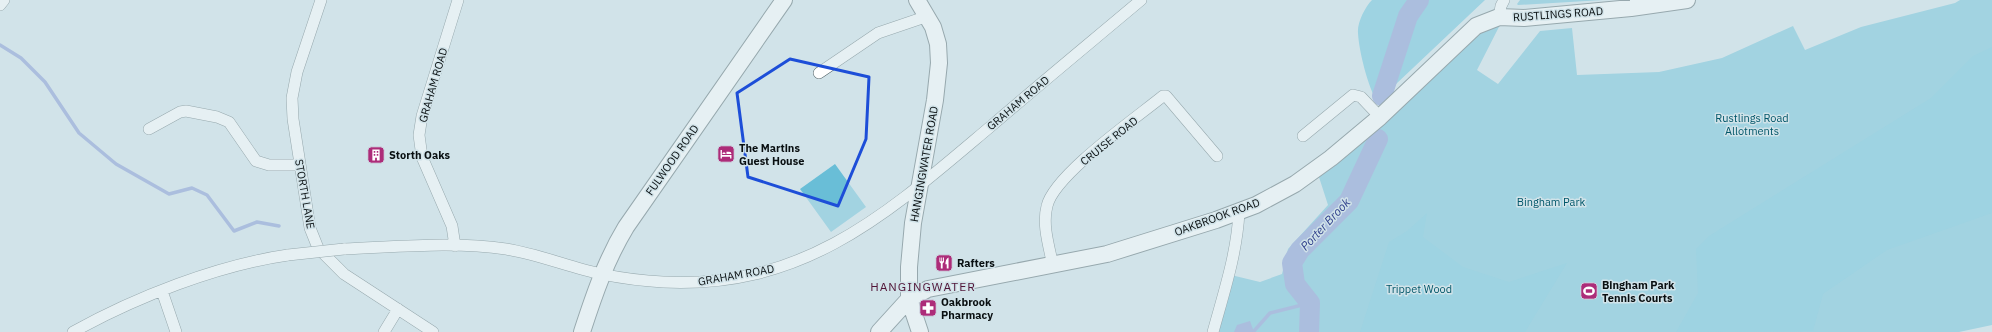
<svg xmlns="http://www.w3.org/2000/svg" width="1992" height="332" font-family="'IBM Plex Sans',sans-serif">
<style>
.green{fill:#69bed7}
.forest{fill:#5fbed9}
.water{fill:#7d91d0}
.lines{fill:none;stroke-linecap:round;stroke-linejoin:round}
.stream{stroke:#7d91d0;stroke-width:3.5}
.river{stroke:#7d91d0;stroke-width:20}
.street-casing{stroke:#506166;stroke-width:12}
.secondary-casing{stroke:#506166;stroke-width:18}
.street{stroke:#fff;stroke-width:11}
.secondary{stroke:#fff;stroke-width:16}
.street-bridge-casing{stroke:#506166;stroke-width:12;stroke-linecap:butt}
.street-bridge{stroke:#fff;stroke-width:11}
.marked{fill:none;stroke:#1d4ed8;stroke-width:3;stroke-linejoin:round}
.labels{text-anchor:middle;dominant-baseline:central;stroke-width:3;stroke-linejoin:round;paint-order:stroke}
.street-label{font-size:11px;fill:#090f11;stroke:#d1e3e9}
.park-label{font-size:11px;fill:#005669;stroke:#d1e3e9}
.poi-label{font-size:11px;font-weight:bold;fill:#090f11;stroke:#d1e3e9;text-anchor:start}
.water-label{font-size:12px;font-style:italic;fill:#31418d;stroke:#d1e3e9}
.neighbourhood-label{font-size:12px;letter-spacing:1px;fill:#511437;stroke:#d1e3e9}
</style>
<rect width="100%" height="100%" fill="#d1e3e9"/>
<path class="green" d="M 1520,0 L 1603,0 L 1518,5 L 1517,4 Z
M 1960,0 L 1992,0 L 1992,325 L 1959,332 L 1219,332 L 1231,275 L 1260,282 L 1282,274 L 1288,249 L 1328,205 L 1318,174 L 1479,27 L 1502,21 L 1477,70 L 1498,84 L 1540,31 L 1572,28 L 1577,75 L 1659,72 L 1722,58 L 1793,26 L 1805,50 L 1861,27 L 1955,3 Z
M 835,164 L 866,207 L 831,232 L 800,189 Z"/>
<path class="forest" d="M 1372,0 L 1485,0 L 1377,102 C 1368,86 1359,52 1358,33 C 1357,23 1365,7 1372,0 Z
M 1992,47 L 1992,213 L 1887,250 L 1823,294 L 1813,331 L 1676,332 L 1698,293 L 1696,249 L 1709,236 L 1931,98 L 1973,56 Z
M 1427,213 L 1423,237 L 1463,267 L 1509,282 L 1567,263 L 1525,332 L 1360,332 L 1389,242 L 1407,231 Z"/>
<path class="water" d="M 1250,321 L 1254,332 L 1234,332 L 1237,325 Z"/>
<g class="lines">
<path class="stream" d="M 0,45 L 21,58 L 45,82 L 79,133 L 116,164 L 169,194 L 192,188 L 207,195 L 234,231 L 257,222 L 279,226
M 1254,331 L 1270,313 L 1310,303"/>
<path class="river" d="M 1382,96 L 1408,16 L 1419,0
M 1309,332 L 1310,303 L 1295,284 L 1292,263 L 1300,250 L 1349,201 L 1378,139"/>
<defs>
<path id="street" d="M 321,0 L 297,72 L 292,98 L 293,119 L 310,228 L 318,248 L 344,274 L 433,332
M 0,5 L 4,0
M 1499,17 L 1501,6 L 1504,0
M 819,73 L 878,33 L 928,16
M 149,129 L 180,112 L 186,111 L 217,117 L 229,122 L 256,161 L 269,165 L 300,165
M 1303,136 L 1353,95 L 1361,97 L 1380,117
M 455,246 L 452,226 L 422,157 L 419,135 L 422,116 L 458,0
M 344,249 C 397,247 453,241 506,249 C 538,254 569,267 601,274 C 621,278 643,281 663,282 C 806,289 889,212 990,127 C 1040,84 1091,42 1141,0
M 1053,266 C 1049,246 1042,225 1047,206 C 1054,175 1136,118 1163,96 L 1166,96 L 1217,156
M 162,291 L 176,332
M 73,332 C 136,297 218,265 288,255
M 384,332 L 398,309
M 1213,332 C 1224,292 1237,253 1239,212"/>
<path id="secondary" d="M 917,0 L 933,27 L 938,44 L 939,63 L 935,100 L 913,223 L 909,267 L 909,299 L 920,332
M 582,332 C 594,295 606,260 626,227 L 784,0
M 879,332 L 909,299 L 928,289 L 1107,254 L 1216,220 L 1256,205 L 1295,184 L 1331,158 L 1380,117 L 1476,26 L 1499,17 L 1524,18 L 1631,8 L 1687,0"/>
</defs>
<use href="#street" class="street-casing"/>
<use href="#secondary" class="secondary-casing"/>
<use href="#street" class="street"/>
<use href="#secondary" class="secondary"/>
<defs>
<path id="street-bridge" d="M 288,255 L 344,249"/>
</defs>
<use href="#street-bridge" class="street-bridge-casing"/>
<use href="#street-bridge" class="street-bridge"/>
</g>
<path d="M0 0H1992V332H0ZM 790,59 L 869,77 L 866,139 L 838,206 L 748,177 L 737,93 Z" fill="#d1e3e9" fill-opacity=".55" fill-rule="evenodd"/>
<path class="marked" d="M 790,59 L 869,77 L 866,139 L 838,206 L 748,177 L 737,93 Z"/>
<defs>
<symbol id="hotel-square" viewBox="-11 -11 22 22"><rect x="-9" y="-9" width="18" height="18" rx="4" fill="#ad2c79" stroke="#d1e3e9"/><path d="M-6-4.5h1.5V1H6V5H4.5V3h-9V5H-6ZM-4 0a1.8 1.8 0 1 1 3.6 0ZM.5 0V-2.5h3Q6-2.5 6 0Z" fill="#fff"/></symbol>
<symbol id="building-square" viewBox="-11 -11 22 22"><rect x="-9" y="-9" width="18" height="18" rx="4" fill="#ad2c79" stroke="#d1e3e9"/><path d="M-4-6H4V6H1V3H-1V6H-4ZM-2.5-4.3h1.7v1.8h-1.7ZM.8-4.3h1.7v1.8H.8ZM-2.5-1h1.7V.8h-1.7ZM.8-1h1.7V.8H.8Z" fill="#fff"/></symbol>
<symbol id="restaurant-square" viewBox="-11 -11 22 22"><rect x="-9" y="-9" width="18" height="18" rx="4" fill="#ad2c79" stroke="#d1e3e9"/><path d="M-5-6h1v4h1v-4h1v4h1v-4h1v5L-1.5 .5V6h-2V.5L-5-1ZM5-6V6H3V1.5H1.5Q1.5-4 5-6Z" fill="#fff"/></symbol>
<symbol id="stadium-square" viewBox="-11 -11 22 22"><rect x="-9" y="-9" width="18" height="18" rx="4" fill="#ad2c79" stroke="#d1e3e9"/><path d="M0-5a6.5 5 0 1 0 0 10a6.5 5 0 1 0 0-10ZM-3.5-1.8h7v3.6h-7Z" fill="#fff"/></symbol>
<symbol id="pharmacy-square" viewBox="-11 -11 22 22"><rect x="-9" y="-9" width="18" height="18" rx="4" fill="#ad2c79" stroke="#d1e3e9"/><path d="M-2-6h4v4h4v4h-4v4h-4v-4h-4v-4h4Z" fill="#fff"/></symbol>
</defs>
<g fill-rule="evenodd">
<use href="#hotel-square" x="716" y="144" width="20" height="20"/>
<use href="#building-square" x="366" y="145" width="20" height="20"/>
<use href="#restaurant-square" x="934" y="253" width="20" height="20"/>
<use href="#stadium-square" x="1579" y="281" width="20" height="20"/>
<use href="#pharmacy-square" x="918" y="298" width="20" height="20"/>
</g>
<g class="labels">
<g class="street-label">
<text transform="translate(1558 14) rotate(-4)">RUSTLINGS ROAD</text>
<text transform="translate(433 85) rotate(-74)">GRAHAM ROAD</text>
<text transform="translate(1018 103) rotate(-40)">GRAHAM ROAD</text>
<text transform="translate(1109 141) rotate(-39)">CRUISE ROAD</text>
<text transform="translate(672 160) rotate(-55)">FULWOOD ROAD</text>
<text transform="translate(924 164) rotate(-80)">HANGINGWATER ROAD</text>
<text transform="translate(305 194) rotate(80)">STORTH LANE</text>
<text transform="translate(1217 217) rotate(-20)">OAKBROOK ROAD</text>
<text transform="translate(736 275) rotate(-10)">GRAHAM ROAD</text>
</g>
<g class="park-label">
<text x="1752" y="118">Rustlings Road<tspan x="1752" dy="13">Allotments</tspan></text>
<text x="1551" y="202">Bingham Park</text>
<text x="1419" y="289">Trippet Wood</text>
</g>
<g class="poi-label">
<text x="739" y="148">The Martins<tspan x="739" dy="13">Guest House</tspan></text>
<text x="389" y="155">Storth Oaks</text>
<text x="957" y="263">Rafters</text>
<text x="1602" y="285">Bingham Park<tspan x="1602" dy="13">Tennis Courts</tspan></text>
<text x="941" y="302">Oakbrook<tspan x="941" dy="13">Pharmacy</tspan></text>
</g>
<g class="water-label">
<text transform="translate(1325 224) rotate(-47)">Porter Brook</text>
</g>
<g class="neighbourhood-label">
<text x="923" y="286">HANGINGWATER</text>
</g>
</g>
</svg>
